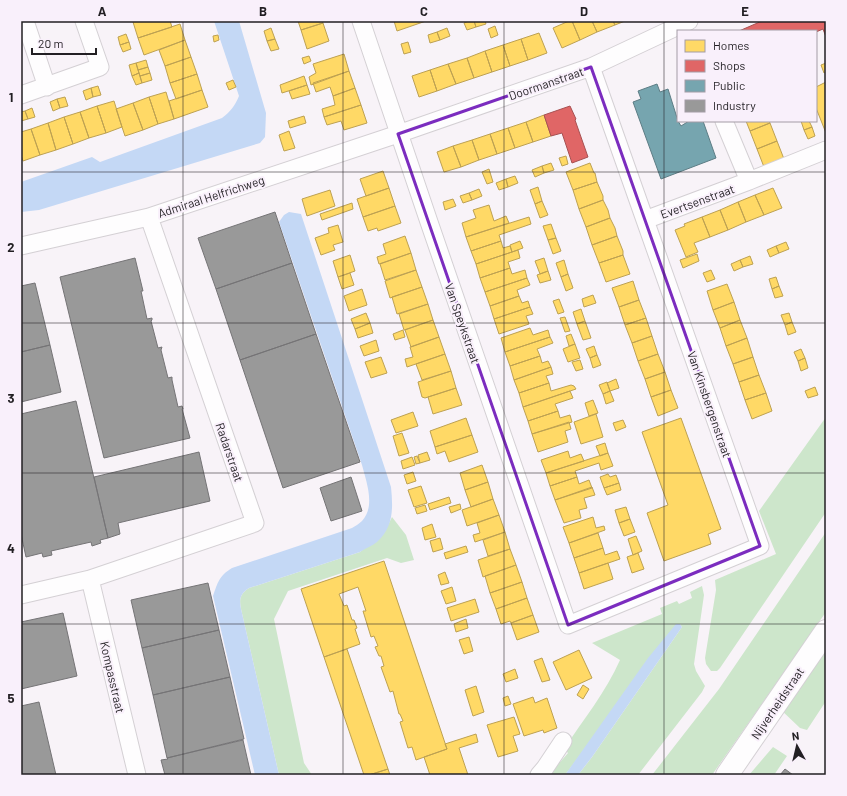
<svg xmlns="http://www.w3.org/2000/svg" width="847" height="796" font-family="Barlow,sans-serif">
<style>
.green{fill:#cde6cb}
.water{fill:#c4d8f5}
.homes{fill:#ffd966;stroke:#bda152}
.shops{fill:#e06666;stroke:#a75152}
.public{fill:#76a5af;stroke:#5d7d85}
.industry{fill:#999;stroke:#757476}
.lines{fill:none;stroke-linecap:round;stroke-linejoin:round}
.street-casing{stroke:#d4d0d4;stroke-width:19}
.secondary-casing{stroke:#d4d0d4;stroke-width:24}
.street{stroke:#fefdfe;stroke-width:17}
.secondary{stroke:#fefdfe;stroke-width:22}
.marked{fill:none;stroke:#7b2cbf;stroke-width:3;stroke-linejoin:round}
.grid{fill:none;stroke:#221f23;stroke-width:1;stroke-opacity:0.55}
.labels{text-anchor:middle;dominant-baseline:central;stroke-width:4;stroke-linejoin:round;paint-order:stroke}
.street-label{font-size:12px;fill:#221f23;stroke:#f9f0fb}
.neatline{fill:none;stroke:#221f23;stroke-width:1.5}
.grid-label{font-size:13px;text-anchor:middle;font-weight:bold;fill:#221f23}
</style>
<rect width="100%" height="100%" fill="#f8f3f8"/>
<path class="green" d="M 826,417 L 826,512 L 720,668 L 717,671 L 711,671 L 706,664 L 705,658 L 716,590 L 715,580 L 776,554 L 759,511 Z
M 392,517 L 406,535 L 414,560 L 401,563 L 387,558 L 288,591 L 274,619 L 304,763 L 312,775 L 279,775 L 241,609 C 239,599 240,594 249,588 L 360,552 L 385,531 Z
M 826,532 L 826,612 L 712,775 L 652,775 L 719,689 Z
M 702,586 L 704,595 L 694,664 L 696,671 L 705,686 L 702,692 L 638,775 L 578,775 L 592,757 L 682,627 L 680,624 L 565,775 L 549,775 L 568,753 L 564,749 C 583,720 606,692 620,660 L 592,643 L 662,614 L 660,608 L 677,601 L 679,604 L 692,598 L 690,592 Z
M 826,640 L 826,701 L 807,730 L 800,728 L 779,708 Z
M 773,747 L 787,756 L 774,775 L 749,775 Z"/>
<path class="water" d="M 214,21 L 239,21 L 266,113 L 265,137 L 260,143 L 39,210 L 21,212 L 21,182 L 92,157 L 100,162 L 222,118 C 230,112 235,106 239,96 Z
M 289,212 L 301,214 L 391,487 C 393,507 394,527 377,542 C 372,546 366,548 360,552 L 249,588 C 240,594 239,599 241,609 L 279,775 L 255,775 L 213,596 C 218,582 219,576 232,568 L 352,528 C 355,526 359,524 362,521 C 376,506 366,481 362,465 L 279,222 L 284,215 Z
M 676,624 L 680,624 L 682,627 L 592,757 L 578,775 L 565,775 L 648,658 Z"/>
<path class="homes" d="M 135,21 L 170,21 L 172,27 L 138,38 L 133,22 Z
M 298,21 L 322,21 L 323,23 L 301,30 Z
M 394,21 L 426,21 L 397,31 Z
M 469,21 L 474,21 L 476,27 L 467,30 L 464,23 Z
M 474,21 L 485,21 L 486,24 L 476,27 Z
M 569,21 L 572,21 L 580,40 L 562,48 L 553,28 Z
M 572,21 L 592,21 L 597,32 L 580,40 Z
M 592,21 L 613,21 L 615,25 L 597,32 Z
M 613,21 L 625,21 L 615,25 Z
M 323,23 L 329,41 L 307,49 L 301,30 Z
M 180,24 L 185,40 L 144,55 L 138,38 Z
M 495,26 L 498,35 L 491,38 L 488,29 Z
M 271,28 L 275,39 L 267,41 L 264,31 Z
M 447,28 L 450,36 L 440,40 L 437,32 Z
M 437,32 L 440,40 L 430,43 L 428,35 Z
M 539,33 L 547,53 L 528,60 L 521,39 Z
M 126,34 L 129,42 L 120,45 L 118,37 Z
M 218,35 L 219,40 L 214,42 L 213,36 Z
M 275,39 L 279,49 L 271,51 L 267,41 Z
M 521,39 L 528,60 L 510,66 L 503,45 Z
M 185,40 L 191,57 L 165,66 L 159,50 Z
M 129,42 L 131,49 L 123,52 L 120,45 Z
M 408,42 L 411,52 L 404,54 L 401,44 Z
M 503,45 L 510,66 L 492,72 L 485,51 Z
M 485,51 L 492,72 L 474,78 L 467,58 Z
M 344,54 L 349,71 L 311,85 L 309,77 L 316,73 L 313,64 Z
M 309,56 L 311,61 L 304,64 L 302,58 Z
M 191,57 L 197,74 L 170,83 L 165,66 Z
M 467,58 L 474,78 L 456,84 L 448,64 Z
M 146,60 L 148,67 L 138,70 L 136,63 Z
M 136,63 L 139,73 L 132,76 L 129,65 Z
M 826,63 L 826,72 L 824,73 L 821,65 Z
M 448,64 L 456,84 L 437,91 L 430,70 Z
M 148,67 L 150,73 L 140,76 L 138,70 Z
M 430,70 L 437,91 L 419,97 L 412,76 Z
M 349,71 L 355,88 L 333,96 L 330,87 L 316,92 L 313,83 Z
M 139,73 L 142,83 L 136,85 L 132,76 Z
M 150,73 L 152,80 L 142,83 L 140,76 Z
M 197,74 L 202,90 L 176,99 L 170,83 Z
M 304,76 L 307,85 L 282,93 L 280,85 Z
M 233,80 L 236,87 L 229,90 L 226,83 Z
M 826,82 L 826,133 L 816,108 L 816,87 Z
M 307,85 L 310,94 L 292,99 L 289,91 Z
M 98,86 L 101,95 L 93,97 L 91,88 Z
M 91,88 L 93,97 L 86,100 L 83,91 Z
M 355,88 L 361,105 L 324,117 L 322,109 L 335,105 L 333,96 Z
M 202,90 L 208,107 L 174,119 L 169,101 Z
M 166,92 L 174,119 L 158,124 L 149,97 Z
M 65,97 L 68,106 L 60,108 L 57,99 Z
M 149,97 L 158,124 L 143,130 L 133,103 Z
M 57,99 L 60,108 L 53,111 L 50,102 Z
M 114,101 L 122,127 L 106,133 L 97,106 Z
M 133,103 L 143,130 L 125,136 L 116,109 Z
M 361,105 L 367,123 L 344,130 L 341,121 L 327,125 L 324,117 Z
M 97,106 L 106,133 L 89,138 L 80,112 Z
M 32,108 L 35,117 L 28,119 L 25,111 Z
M 25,111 L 28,119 L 21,121 L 21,112 Z
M 80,112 L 89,138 L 73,144 L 64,117 Z
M 544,115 L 551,136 L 533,142 L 526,122 Z
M 304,116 L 306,123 L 290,128 L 288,121 Z
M 64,117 L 73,144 L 56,150 L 48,123 Z
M 746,121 L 769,121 L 770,123 L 750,131 Z
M 801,121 L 809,121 L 812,127 L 804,130 Z
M 526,122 L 533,142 L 515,148 L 508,128 Z
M 48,123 L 56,150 L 40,155 L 31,129 Z
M 770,123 L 777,141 L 757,149 L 750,131 Z
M 812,127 L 815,136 L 808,139 L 804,130 Z
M 508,128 L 515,148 L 497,154 L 490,134 Z
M 31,129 L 40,155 L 23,161 L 21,155 L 21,132 Z
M 289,131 L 295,148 L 284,151 L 279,135 Z
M 490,134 L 497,154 L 479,160 L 472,140 Z
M 472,140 L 479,160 L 461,167 L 453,146 Z
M 777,141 L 784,159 L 764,167 L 757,149 Z
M 453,146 L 461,167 L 444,172 L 437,152 Z
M 566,156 L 568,164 L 562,166 L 559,158 Z
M 551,163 L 554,170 L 544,173 L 542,166 Z
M 590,163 L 594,173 L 595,173 L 597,182 L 573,190 L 566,172 Z
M 542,166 L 544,173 L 535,177 L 532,170 Z
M 489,169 L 493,182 L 487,184 L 482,172 Z
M 383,171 L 389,188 L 366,196 L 360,179 Z
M 515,176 L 518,183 L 508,187 L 506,179 Z
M 506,179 L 508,187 L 499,190 L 496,183 Z
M 597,182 L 603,196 L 603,200 L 579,209 L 573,190 Z
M 538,187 L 542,201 L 535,204 L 530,190 Z
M 389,188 L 395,206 L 363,217 L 357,199 Z
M 773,188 L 782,208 L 764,215 L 755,195 Z
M 479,189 L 482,196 L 472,200 L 469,193 Z
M 330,190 L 335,206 L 307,216 L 302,199 Z
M 469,193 L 472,200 L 463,203 L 460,196 Z
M 755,195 L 764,215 L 746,222 L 738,202 Z
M 453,199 L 456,206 L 445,210 L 443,202 Z
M 603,200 L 608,210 L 610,218 L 586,227 L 579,209 Z
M 542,201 L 548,215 L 540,218 L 535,204 Z
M 738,202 L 746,222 L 728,230 L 720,210 Z
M 352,203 L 353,209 L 322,220 L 320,214 Z
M 489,205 L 494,221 L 506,216 L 509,223 L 466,237 L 462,223 L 476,218 L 473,210 Z
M 395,206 L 401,223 L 378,231 L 377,228 L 368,231 L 363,217 Z
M 720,210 L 728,230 L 710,237 L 702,217 Z
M 529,217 L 531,224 L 499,235 L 501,241 L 471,251 L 466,237 Z
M 702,217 L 710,237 L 694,243 L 698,252 L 686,257 L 675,230 L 685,226 L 684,224 Z
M 610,218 L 615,228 L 617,236 L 592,245 L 586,227 Z
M 551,224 L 556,238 L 548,240 L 543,226 Z
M 338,225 L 343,242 L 333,245 L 335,250 L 321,255 L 315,238 L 329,233 L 328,228 Z
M 405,236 L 411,253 L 379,264 L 377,257 L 386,254 L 383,244 Z
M 617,236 L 623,251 L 623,255 L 599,263 L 592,245 Z
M 556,238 L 561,251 L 553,254 L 548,240 Z
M 501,241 L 503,248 L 510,246 L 512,252 L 476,264 L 471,251 Z
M 520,241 L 523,248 L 512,252 L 510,245 Z
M 786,242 L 789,249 L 779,253 L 776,246 Z
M 776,246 L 779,253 L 770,257 L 767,250 Z
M 518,250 L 520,258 L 508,262 L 510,268 L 480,278 L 476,264 Z
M 411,253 L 416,270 L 385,280 L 380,264 Z
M 697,254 L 699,261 L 683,268 L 680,260 Z
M 350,255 L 355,271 L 338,277 L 333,261 Z
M 623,255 L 630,274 L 606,282 L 599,263 Z
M 750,256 L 753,264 L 743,267 L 740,260 Z
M 544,258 L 548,271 L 540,274 L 535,261 Z
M 564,260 L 568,274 L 561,277 L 556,263 Z
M 740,260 L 743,267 L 734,271 L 731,264 Z
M 510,268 L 512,274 L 525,270 L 527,278 L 485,292 L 480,278 Z
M 416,270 L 422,287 L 390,298 L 385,281 Z
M 711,270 L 715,279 L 707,282 L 703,273 Z
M 548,271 L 551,280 L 540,283 L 537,275 Z
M 350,273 L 354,285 L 342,289 L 338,277 Z
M 568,274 L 573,288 L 566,291 L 561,277 Z
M 776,277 L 779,286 L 772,289 L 769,279 Z
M 527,278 L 530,285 L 517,290 L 519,296 L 490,306 L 485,292 Z
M 633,281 L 639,300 L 619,307 L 612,288 Z
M 727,284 L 734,302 L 713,310 L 707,291 Z
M 779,286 L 783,296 L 775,298 L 772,289 Z
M 422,287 L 428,304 L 397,314 L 392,297 Z
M 362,289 L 367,305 L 349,311 L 344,296 Z
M 593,295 L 596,303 L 584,307 L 582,299 Z
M 519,296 L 522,303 L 528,301 L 530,307 L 494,319 L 490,306 Z
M 559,299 L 564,312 L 558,314 L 553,301 Z
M 639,300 L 646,318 L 625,325 L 619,307 Z
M 734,302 L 740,320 L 720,328 L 713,310 Z
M 428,304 L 433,320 L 404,330 L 399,314 Z
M 530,307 L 533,314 L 526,316 L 529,324 L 499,334 L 494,319 Z
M 581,309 L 585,321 L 577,324 L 573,312 Z
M 366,313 L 370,323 L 355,329 L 351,319 Z
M 789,313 L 792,322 L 785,325 L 781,315 Z
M 565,317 L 570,331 L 565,332 L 560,318 Z
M 646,318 L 652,336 L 632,343 L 625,325 Z
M 433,320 L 439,337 L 411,347 L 405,330 Z
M 740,320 L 747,338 L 726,346 L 720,328 Z
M 585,321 L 591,338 L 583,340 L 577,324 Z
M 792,322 L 796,332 L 788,335 L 785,325 Z
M 370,323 L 373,333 L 358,338 L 355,329 Z
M 530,328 L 533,335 L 548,330 L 550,337 L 505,352 L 501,338 Z
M 403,330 L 405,337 L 395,340 L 393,334 Z
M 571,334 L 575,344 L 569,346 L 566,336 Z
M 652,336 L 658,354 L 638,361 L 632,343 Z
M 439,337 L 445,354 L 407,367 L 405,359 L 413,357 L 410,347 Z
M 550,337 L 553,343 L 537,349 L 540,356 L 510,366 L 505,352 Z
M 747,338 L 753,357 L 733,364 L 726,346 Z
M 376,340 L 379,351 L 364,356 L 360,346 Z
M 575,344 L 580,358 L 568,362 L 563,349 Z
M 594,346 L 597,355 L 590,358 L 586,349 Z
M 801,349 L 805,358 L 798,361 L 794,352 Z
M 445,354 L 451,371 L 422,380 L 416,364 Z
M 658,354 L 665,372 L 645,379 L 638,361 Z
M 597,355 L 601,365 L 593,368 L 590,358 Z
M 540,356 L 542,363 L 548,361 L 551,367 L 514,380 L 510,366 Z
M 381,357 L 387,373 L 371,378 L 365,362 Z
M 753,357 L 759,375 L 739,382 L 733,364 Z
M 805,358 L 808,368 L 801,371 L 798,361 Z
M 580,360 L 583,369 L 576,371 L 572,362 Z
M 551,367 L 553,374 L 546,376 L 549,383 L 519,393 L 514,380 Z
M 451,371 L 456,388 L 425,398 L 422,397 L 418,382 Z
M 665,372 L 671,390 L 651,397 L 645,379 Z
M 759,375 L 766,393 L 745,400 L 739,382 Z
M 616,379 L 619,388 L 610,391 L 607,383 Z
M 607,382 L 610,391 L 603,394 L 599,385 Z
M 549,383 L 551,391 L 571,385 L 574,386 L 576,389 L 523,407 L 519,393 Z
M 815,387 L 818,395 L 808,398 L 805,391 Z
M 456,388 L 462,405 L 433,414 L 428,397 Z
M 671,390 L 678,408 L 658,416 L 651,397 Z
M 570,391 L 573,398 L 555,404 L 558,411 L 528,421 L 523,407 Z
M 610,391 L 614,401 L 606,404 L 603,394 Z
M 766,393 L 772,411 L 752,419 L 745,400 Z
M 593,400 L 598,413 L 589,416 L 585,403 Z
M 558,411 L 560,418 L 570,415 L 572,422 L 532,434 L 528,421 Z
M 413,412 L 418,426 L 396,433 L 391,420 Z
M 596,414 L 603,437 L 581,444 L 574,422 Z
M 466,418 L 472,435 L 435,447 L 430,431 Z
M 681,418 L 721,529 L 708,534 L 711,544 L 664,561 L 647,513 L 668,505 L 642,432 Z
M 623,420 L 626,427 L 616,431 L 613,423 Z
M 569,422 L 571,429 L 565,431 L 568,442 L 538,452 L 532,434 Z
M 402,433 L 409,453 L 399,456 L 393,436 Z
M 472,435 L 478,452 L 449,462 L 445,451 L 437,454 L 435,447 Z
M 605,443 L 608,453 L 600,456 L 596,446 Z
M 568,451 L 570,458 L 581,454 L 584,461 L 546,473 L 541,460 Z
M 427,452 L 430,460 L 420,463 L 418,455 Z
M 608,453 L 613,466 L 601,470 L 599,463 L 575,471 L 577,477 L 550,486 L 546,473 Z
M 417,456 L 420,463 L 416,464 L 414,457 Z
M 412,457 L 415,465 L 403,469 L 401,461 Z
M 482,465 L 488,482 L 465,490 L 460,473 Z
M 413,472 L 416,481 L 407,484 L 404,475 Z
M 608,474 L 610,477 L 616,475 L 619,483 L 604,488 L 600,477 Z
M 577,477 L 579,484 L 589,480 L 592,488 L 555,500 L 550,486 Z
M 488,482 L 493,499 L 471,507 L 465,490 Z
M 619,483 L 621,490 L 607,495 L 604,488 Z
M 421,486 L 427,503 L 414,507 L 408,490 Z
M 592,487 L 595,495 L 584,498 L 587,508 L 579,510 L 581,518 L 564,523 L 555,500 Z
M 449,497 L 451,503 L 430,510 L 428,504 Z
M 493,499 L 499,515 L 467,526 L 462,510 Z
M 460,504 L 461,509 L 451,513 L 449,507 Z
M 425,505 L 427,511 L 417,514 L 415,508 Z
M 626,507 L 630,519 L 619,523 L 615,510 Z
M 499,515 L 505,532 L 475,542 L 473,535 L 480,533 L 477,523 Z
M 593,517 L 596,528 L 604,526 L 605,530 L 569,543 L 563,527 Z
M 630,519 L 635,532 L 624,536 L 619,523 Z
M 432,524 L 436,537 L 425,540 L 422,528 Z
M 505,532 L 510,549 L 488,556 L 483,540 Z
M 598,533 L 603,548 L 574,558 L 569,543 Z
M 636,536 L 642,551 L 633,555 L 628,539 Z
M 440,538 L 443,549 L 433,552 L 430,541 Z
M 466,546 L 468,552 L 446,559 L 444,553 Z
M 603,548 L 605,555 L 617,551 L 620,559 L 579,573 L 574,558 Z
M 510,549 L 516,565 L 483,577 L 478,560 Z
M 638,553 L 644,569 L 632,573 L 627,557 Z
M 384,561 L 447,749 L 416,760 L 412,747 L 408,748 L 400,722 L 403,721 L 400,714 L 399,714 L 393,691 L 390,692 L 381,667 L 384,666 L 381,656 L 379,656 L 375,647 L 378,646 L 374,636 L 371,637 L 363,611 L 366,611 L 358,587 L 339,594 L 344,606 L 347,605 L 352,620 L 354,620 L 357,628 L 355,629 L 360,644 L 324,657 L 301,589 Z
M 608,563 L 613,579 L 584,589 L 579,573 Z
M 516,565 L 522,582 L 490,593 L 485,576 Z
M 445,572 L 449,583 L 441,585 L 438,575 Z
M 522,582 L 527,598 L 496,609 L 490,593 Z
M 452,587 L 456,601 L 446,604 L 441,591 Z
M 527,598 L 533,615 L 511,623 L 510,621 L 501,624 L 496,609 Z
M 475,599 L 479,612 L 451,621 L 447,608 Z
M 533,615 L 539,632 L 517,640 L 511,623 Z
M 466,619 L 468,628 L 456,632 L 454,624 Z
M 469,637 L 473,651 L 464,654 L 459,640 Z
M 347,649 L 388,769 L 369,775 L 364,775 L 324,657 Z
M 579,650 L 592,678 L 566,690 L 553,662 Z
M 542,658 L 550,680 L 542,682 L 534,661 Z
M 515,669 L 518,678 L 506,682 L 503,674 Z
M 583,685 L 589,689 L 583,699 L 577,695 Z
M 476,686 L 484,712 L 473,716 L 465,690 Z
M 508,696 L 511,704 L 505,706 L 503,698 Z
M 533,697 L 535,703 L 547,698 L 557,728 L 544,733 L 543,730 L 524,736 L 513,704 Z
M 514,717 L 520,734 L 513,736 L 518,751 L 498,757 L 487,725 Z
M 476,734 L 478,742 L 459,748 L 468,775 L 430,775 L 424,757 L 447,749 L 445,744 Z
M 388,769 L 390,775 L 369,775 Z"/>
<path class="shops" d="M 762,21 L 826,21 L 826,37 L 823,29 L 816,32 L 816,31 L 739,31 Z
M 570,106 L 576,119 L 575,120 L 588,157 L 572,163 L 562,133 L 551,136 L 544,115 Z"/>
<path class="public" d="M 657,84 L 660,92 L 668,89 L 678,121 L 681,126 L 689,121 L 703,121 L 716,158 L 661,179 L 633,102 L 641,99 L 638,91 Z"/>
<path class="industry" d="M 275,212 L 292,263 L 216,289 L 198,238 Z
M 135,258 L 143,291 L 141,291 L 147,319 L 152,318 L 152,320 L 151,321 L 158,348 L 162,347 L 161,350 L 168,378 L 172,377 L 172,380 L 178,407 L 182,406 L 183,409 L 182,409 L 190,438 L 104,458 L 60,277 Z
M 292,263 L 316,334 L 240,360 L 216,289 Z
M 35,283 L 50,345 L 21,352 L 21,286 Z
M 316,334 L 360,462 L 283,488 L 240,360 Z
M 50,345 L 61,392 L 21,402 L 21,352 Z
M 76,401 L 108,538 L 100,540 L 101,543 L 92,546 L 91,542 L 51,551 L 52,555 L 43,557 L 42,553 L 26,557 L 21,534 L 21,414 Z
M 199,452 L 210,501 L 118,523 L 120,534 L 108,538 L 94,477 Z
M 351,477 L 362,511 L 331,521 L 320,488 Z
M 208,583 L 219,630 L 142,648 L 131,600 Z
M 63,613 L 77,676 L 21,689 L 21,622 Z
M 219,630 L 230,677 L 153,695 L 142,648 Z
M 230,677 L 244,739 L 167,758 L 153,695 Z
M 39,702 L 56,775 L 21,775 L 21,706 Z
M 243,740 L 251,775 L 165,775 L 161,760 L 168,759 L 167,758 Z
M 785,769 L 793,775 L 780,775 Z"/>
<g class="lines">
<defs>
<path id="street" d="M 25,21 L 47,87
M 361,21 L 429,222 L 568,625 L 760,546 L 591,67
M 21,95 L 100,67 L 84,21
M 749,181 L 826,150
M 645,220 L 749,181 L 724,121
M 21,246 L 149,217 L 398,134 L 591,67 L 689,21
M 90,579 L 137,775
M 21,595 L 90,579 L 255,523 L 149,217
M 539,775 L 545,768 L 563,741"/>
<path id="secondary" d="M 727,775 L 826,631"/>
</defs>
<use href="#street" class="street-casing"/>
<use href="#secondary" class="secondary-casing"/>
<use href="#street" class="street"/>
<use href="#secondary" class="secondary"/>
</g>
<path class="marked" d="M 591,67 L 760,546 L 568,625 L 398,134 Z"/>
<path class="grid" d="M 183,21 L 183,775M 343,21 L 343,775M 504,21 L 504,775M 664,21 L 664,775M 21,172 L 826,172M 21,323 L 826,323M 21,473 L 826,473M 21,624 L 826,624"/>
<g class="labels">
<g class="street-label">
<text transform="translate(546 83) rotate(-19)">Doormanstraat</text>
<text transform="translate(211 196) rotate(-18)">Admiraal Helfrichweg</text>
<text transform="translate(697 201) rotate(-20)">Evertsenstraat</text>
<text transform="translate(463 323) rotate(71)">Van Speykstraat</text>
<text transform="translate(710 404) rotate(71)">Van Kinsbergenstraat</text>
<text transform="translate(230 452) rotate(71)">Radarstraat</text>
<text transform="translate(113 677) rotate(77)">Kompasstraat</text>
<text transform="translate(777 703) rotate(-56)">Nijverheidstraat</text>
</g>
</g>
<rect width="847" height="796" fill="none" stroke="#f9f0fb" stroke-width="44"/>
<rect x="677" y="30" width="140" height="92" fill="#f9f0fb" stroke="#a39ca5"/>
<rect x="685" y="40" width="20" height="12" fill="#ffd966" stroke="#a39ca5"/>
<text x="713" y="50" font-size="12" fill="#221f23">Homes</text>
<rect x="685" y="60" width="20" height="12" fill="#e06666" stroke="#a39ca5"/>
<text x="713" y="70" font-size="12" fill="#221f23">Shops</text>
<rect x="685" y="80" width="20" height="12" fill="#76a5af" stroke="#a39ca5"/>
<text x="713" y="90" font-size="12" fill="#221f23">Public</text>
<rect x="685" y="100" width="20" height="12" fill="#999999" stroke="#a39ca5"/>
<text x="713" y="110" font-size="12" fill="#221f23">Industry</text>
<g transform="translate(797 746) rotate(352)" stroke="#f9f0fb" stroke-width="3" paint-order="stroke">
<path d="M0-3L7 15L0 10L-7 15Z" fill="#221f23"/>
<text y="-6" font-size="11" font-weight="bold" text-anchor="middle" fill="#221f23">N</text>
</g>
<path d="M32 48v6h64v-6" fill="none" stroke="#221f23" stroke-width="2"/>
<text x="38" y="48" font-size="12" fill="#221f23" stroke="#f9f0fb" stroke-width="3" paint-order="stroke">20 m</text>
<rect x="22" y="22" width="803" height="752" class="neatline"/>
<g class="grid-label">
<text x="102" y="16">A</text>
<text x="263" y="16">B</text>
<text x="424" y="16">C</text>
<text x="584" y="16">D</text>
<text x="745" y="16">E</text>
<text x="11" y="102">1</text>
<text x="11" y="252">2</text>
<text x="11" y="403">3</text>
<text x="11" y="553">4</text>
<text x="11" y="703">5</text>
</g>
</svg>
